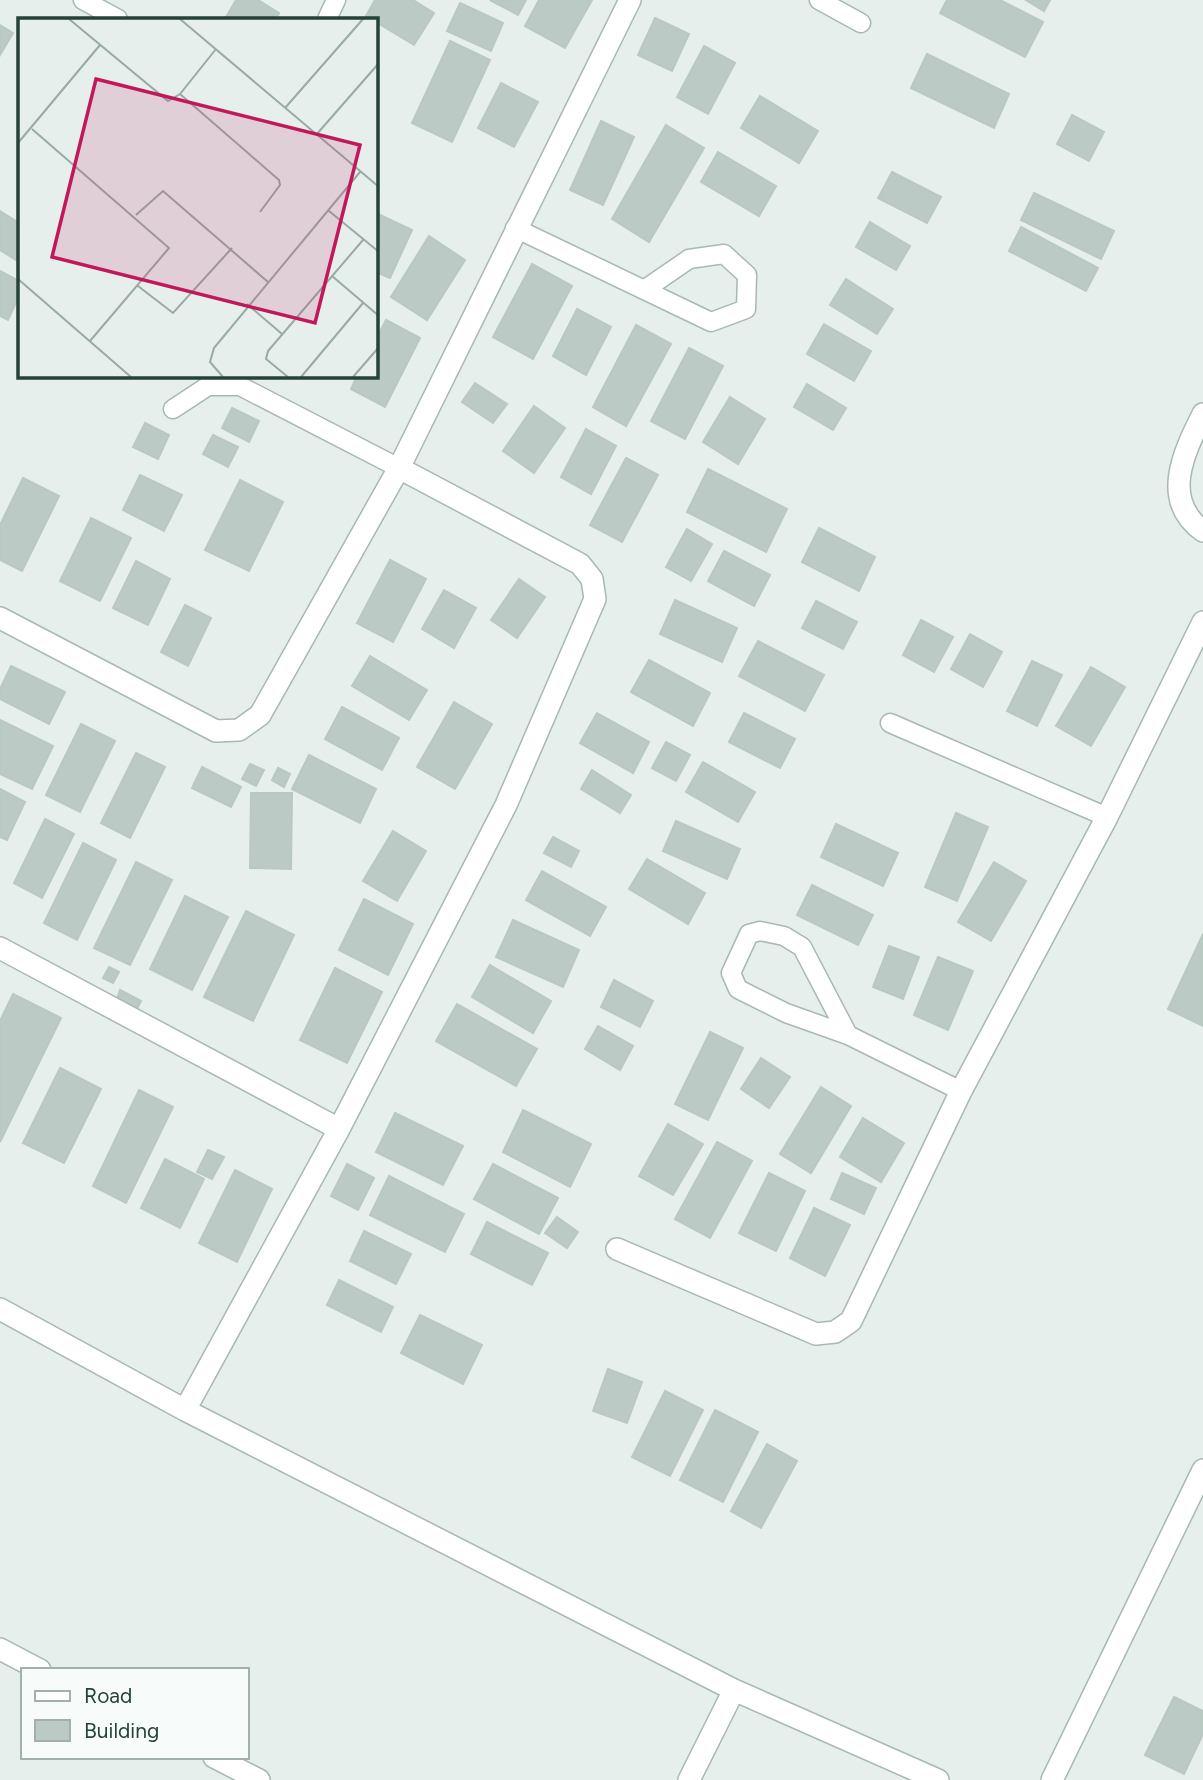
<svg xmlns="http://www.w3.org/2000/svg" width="1203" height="1780" font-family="Figtree,sans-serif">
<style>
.building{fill:#bbcac4;stroke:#b8c9c2;stroke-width:2}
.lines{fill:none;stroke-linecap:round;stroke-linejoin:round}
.service-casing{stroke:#a8b8b2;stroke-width:21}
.minor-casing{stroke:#a8b8b2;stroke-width:24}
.service{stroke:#fff;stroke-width:18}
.minor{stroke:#fff;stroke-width:21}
.inset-road{fill:none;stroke:#98aaa4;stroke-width:2}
.view{fill:#c2185b;fill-opacity:0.15;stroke:#c2185b;stroke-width:3.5}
.inset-edge{fill:none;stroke:#24423a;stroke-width:3.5}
</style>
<rect width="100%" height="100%" fill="#e6efeb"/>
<path class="building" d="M 236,0 L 258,0 L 279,13 L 276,19 L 230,19 L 226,17 Z
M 375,0 L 413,0 L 434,13 L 414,45 L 366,16 Z
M 490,0 L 526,0 L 518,15 Z
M 539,0 L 592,0 L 565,48 L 525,26 Z
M 947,0 L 1000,0 L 1043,22 L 1025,57 L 940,13 Z
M 1026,0 L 1050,0 L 1044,11 Z
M 460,3 L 503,23 L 491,51 L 447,31 Z
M 655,18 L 689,34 L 672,71 L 638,55 Z
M 0,25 L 13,33 L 0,55 Z
M 450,41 L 490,60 L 452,142 L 412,123 Z
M 704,46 L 735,63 L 708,114 L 677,97 Z
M 927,54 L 1009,94 L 994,128 L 911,88 Z
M 501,83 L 538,102 L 514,147 L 478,128 Z
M 760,96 L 818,131 L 799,163 L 741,128 Z
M 1072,115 L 1104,132 L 1089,161 L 1057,144 Z
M 601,121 L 634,137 L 603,205 L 570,190 Z
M 666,125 L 704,148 L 649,242 L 612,219 Z
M 718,152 L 776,186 L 759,216 L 701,182 Z
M 892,172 L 941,197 L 927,223 L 878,198 Z
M 1034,193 L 1114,231 L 1101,259 L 1021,220 Z
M 0,211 L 19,223 L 19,262 L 0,250 Z
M 378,214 L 412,230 L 390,278 L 376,272 Z
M 870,222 L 910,246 L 896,270 L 856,247 Z
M 1021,227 L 1098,268 L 1086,291 L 1009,251 Z
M 429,236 L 465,260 L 427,320 L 391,297 Z
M 532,264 L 572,286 L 533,359 L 493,337 Z
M 0,271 L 19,281 L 19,296 L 8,320 L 0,316 Z
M 846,279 L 893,309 L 877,334 L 830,305 Z
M 577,309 L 611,327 L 586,375 L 553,356 Z
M 386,320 L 420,338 L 385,407 L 351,389 L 357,376 L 376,376 L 376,339 Z
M 824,324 L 871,351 L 854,381 L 807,354 Z
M 636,325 L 671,344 L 626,426 L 593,407 Z
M 689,348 L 723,366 L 685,439 L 651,421 Z
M 475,383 L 507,404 L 493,423 L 462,402 Z
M 807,384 L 846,408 L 833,430 L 794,407 Z
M 730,397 L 765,419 L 738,464 L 703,442 Z
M 534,406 L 565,428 L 534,473 L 503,451 Z
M 232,408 L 259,421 L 249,442 L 222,428 Z
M 145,423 L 169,435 L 158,459 L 133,447 Z
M 586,429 L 616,446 L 591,494 L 561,477 Z
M 213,435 L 238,447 L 228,467 L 203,454 Z
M 626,458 L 658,475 L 622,542 L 590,525 Z
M 708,469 L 787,509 L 766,552 L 687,512 Z
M 140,475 L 182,495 L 164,531 L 123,510 Z
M 23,478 L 59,496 L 22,571 L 0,560 L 0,525 Z
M 240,480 L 283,502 L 249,571 L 205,550 Z
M 91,518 L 131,538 L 100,601 L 60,581 Z
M 819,528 L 875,557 L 859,591 L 802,562 Z
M 687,529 L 712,544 L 691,581 L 666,567 Z
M 724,551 L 770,575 L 754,606 L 708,581 Z
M 390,560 L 426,579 L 393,642 L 357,623 Z
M 136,561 L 170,579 L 148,625 L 113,608 Z
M 519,579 L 545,597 L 517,638 L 491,620 Z
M 444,590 L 476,608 L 454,648 L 422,629 Z
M 675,600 L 737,628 L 722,662 L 660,634 Z
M 816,601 L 857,622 L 843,649 L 802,628 Z
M 185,605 L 211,618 L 188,666 L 161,652 Z
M 921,620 L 953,637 L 934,672 L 903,655 Z
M 970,634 L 1002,652 L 983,687 L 951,669 Z
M 758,641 L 824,675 L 805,711 L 739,676 Z
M 370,656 L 427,690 L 409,720 L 352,686 Z
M 649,660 L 710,693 L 693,726 L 631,692 Z
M 1032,661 L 1062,675 L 1037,726 L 1007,711 Z
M 11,666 L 65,692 L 49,724 L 0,699 L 0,689 Z
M 1091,667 L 1125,687 L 1091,746 L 1056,726 Z
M 454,702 L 492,724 L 455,789 L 417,767 Z
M 342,707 L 399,738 L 382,770 L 325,739 Z
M 597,713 L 649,742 L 633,773 L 580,743 Z
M 744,713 L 795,739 L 780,768 L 729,742 Z
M 0,720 L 53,746 L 32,789 L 0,774 Z
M 81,724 L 115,741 L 80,812 L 46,795 Z
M 666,742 L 690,755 L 676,781 L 652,768 Z
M 136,753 L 165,767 L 130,838 L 101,823 Z
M 309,755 L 376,789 L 360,823 L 292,789 Z
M 703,762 L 755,792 L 738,822 L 686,792 Z
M 250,764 L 264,770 L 256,786 L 242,779 Z
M 202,767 L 241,787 L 231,807 L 192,788 Z
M 278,768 L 290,774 L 284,787 L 272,780 Z
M 592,770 L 631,795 L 620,813 L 581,789 Z
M 0,789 L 25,802 L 7,840 L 0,837 Z
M 251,793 L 292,793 L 291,869 L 250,868 Z
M 956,813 L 988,827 L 957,901 L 925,887 Z
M 45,819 L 74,834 L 42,898 L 14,883 Z
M 676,821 L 740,849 L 727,879 L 663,851 Z
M 836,824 L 898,853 L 883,886 L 821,857 Z
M 393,831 L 426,851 L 397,901 L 363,881 Z
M 553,837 L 579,851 L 571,867 L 544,853 Z
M 83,843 L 116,860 L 77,940 L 44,923 Z
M 647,859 L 705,893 L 688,924 L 629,889 Z
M 136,862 L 172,880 L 130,965 L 94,948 Z
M 994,862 L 1026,881 L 991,941 L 958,922 Z
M 542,871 L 606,907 L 590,936 L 526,900 Z
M 812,885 L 873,915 L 858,945 L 797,915 Z
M 185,896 L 228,917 L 192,990 L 150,969 Z
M 364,899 L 413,924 L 388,975 L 339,950 Z
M 246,911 L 294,935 L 253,1021 L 204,997 Z
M 513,920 L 579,950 L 563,987 L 496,957 Z
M 1203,934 L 1203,1026 L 1168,1009 Z
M 889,946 L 919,957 L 903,999 L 873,987 Z
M 938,957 L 973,971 L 948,1030 L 914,1015 Z
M 490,965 L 551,1001 L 533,1033 L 472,997 Z
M 109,967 L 119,972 L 113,983 L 103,978 Z
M 335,968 L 382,992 L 347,1063 L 300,1040 Z
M 614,980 L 653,1001 L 640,1027 L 601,1007 Z
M 120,990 L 141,1001 L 137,1009 L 117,999 Z
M 13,994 L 61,1018 L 0,1142 L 0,1021 Z
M 457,1004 L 537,1049 L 516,1086 L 436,1041 Z
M 598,1026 L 633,1046 L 620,1070 L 585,1049 Z
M 710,1032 L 743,1048 L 708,1120 L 675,1104 Z
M 761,1058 L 790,1077 L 769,1108 L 741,1089 Z
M 60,1068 L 101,1089 L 64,1163 L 23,1143 Z
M 821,1087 L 851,1106 L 811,1173 L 780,1154 Z
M 139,1090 L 173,1107 L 126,1203 L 93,1186 Z
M 523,1110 L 591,1144 L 570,1187 L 503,1152 Z
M 395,1113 L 463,1146 L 443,1185 L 376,1152 Z
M 863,1118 L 904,1143 L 881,1182 L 840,1157 Z
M 668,1124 L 703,1144 L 673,1195 L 639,1176 Z
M 717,1142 L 752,1161 L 710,1238 L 675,1219 Z
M 208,1150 L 224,1157 L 212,1179 L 197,1172 Z
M 165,1159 L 204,1179 L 180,1228 L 141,1208 Z
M 347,1164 L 374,1178 L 358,1210 L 331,1196 Z
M 493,1164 L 558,1198 L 539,1234 L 474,1199 Z
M 235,1170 L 272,1189 L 237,1262 L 199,1243 Z
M 769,1173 L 805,1191 L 776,1251 L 739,1233 Z
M 842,1173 L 876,1188 L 864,1214 L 831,1199 Z
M 389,1176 L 464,1214 L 445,1252 L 370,1215 Z
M 814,1208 L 850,1225 L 825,1276 L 790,1258 Z
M 557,1217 L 578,1232 L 567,1248 L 545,1233 Z
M 487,1222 L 548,1253 L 532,1285 L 471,1254 Z
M 364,1231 L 411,1254 L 396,1284 L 350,1261 Z
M 339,1280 L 393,1307 L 381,1332 L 327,1305 Z
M 420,1315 L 482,1345 L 463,1384 L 401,1353 Z
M 608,1369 L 642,1382 L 627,1423 L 593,1411 Z
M 665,1391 L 703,1410 L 670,1476 L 632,1457 Z
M 715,1410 L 758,1432 L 723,1502 L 680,1480 Z
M 767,1444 L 797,1461 L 761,1528 L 731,1511 Z
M 1174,1697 L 1203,1711 L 1203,1734 L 1184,1774 L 1145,1755 Z"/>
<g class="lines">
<defs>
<path id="service" d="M 83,0 L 118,19
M 819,0 L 861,23
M 327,19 L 336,0
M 515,228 L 711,322 L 746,309 L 747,275 L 724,254 L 689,259 L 644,290
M 173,409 L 208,386 L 240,386 L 399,468
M 890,723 L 1107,817
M 848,1035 L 802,947 L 784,936 L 760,931 L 749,934 L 731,973 L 738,989 L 786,1013 L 848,1035 L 961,1091"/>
<path id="minor" d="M 1203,414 C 1184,452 1160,500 1203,531
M 0,618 L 216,731 L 239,730 L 260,715 L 399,468 L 630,0
M 0,948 L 339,1129
M 617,1249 L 816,1334 L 835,1332 L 851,1321 L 961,1091 L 1107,817 L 1203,622
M 0,1309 L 185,1410 L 734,1690 L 938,1780
M 185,1410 L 339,1129 L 506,805 L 595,599 L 592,579 L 580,564 L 399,468
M 0,1649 L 40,1670
M 214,1757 L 259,1780
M 689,1780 L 734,1690
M 1052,1780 L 1203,1470"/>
</defs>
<use href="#service" class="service-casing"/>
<use href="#minor" class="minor-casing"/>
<use href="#service" class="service"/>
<use href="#minor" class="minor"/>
</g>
<g transform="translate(18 18)">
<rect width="360" height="360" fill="#e6efeb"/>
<path class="inset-road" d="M 51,1 L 150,83 L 162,76 L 198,31M 162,1 L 361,169M 162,76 L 261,162 L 262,167 L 242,194M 267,90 L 345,1M 14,111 L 151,230 L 72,323M 298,117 L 361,45M 0,125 L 82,27M 311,193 L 361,234M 118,197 L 145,173 L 250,264M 314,258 L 361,298M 0,261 L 113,359M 120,268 L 155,295 L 214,230M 229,286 L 264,316M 205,359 L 192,344 L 196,330 L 342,154M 270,359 L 248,341 L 250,333 L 345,222M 283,359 L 345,285M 335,359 L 361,329"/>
<path class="view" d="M 78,61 L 342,127 L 297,305 L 34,239 Z"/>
<rect width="360" height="360" class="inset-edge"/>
</g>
<rect x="21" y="1668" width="228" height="91" fill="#f7fbf9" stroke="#a3b1ad" stroke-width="2"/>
<rect x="35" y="1691" width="35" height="10" fill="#ffffff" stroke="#a3b1ad" stroke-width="2"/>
<text x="84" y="1703" font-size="21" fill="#24423a">Road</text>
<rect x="35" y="1720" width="35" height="21" fill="#bbcac4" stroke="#a3b1ad" stroke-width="2"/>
<text x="84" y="1738" font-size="21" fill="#24423a">Building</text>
</svg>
